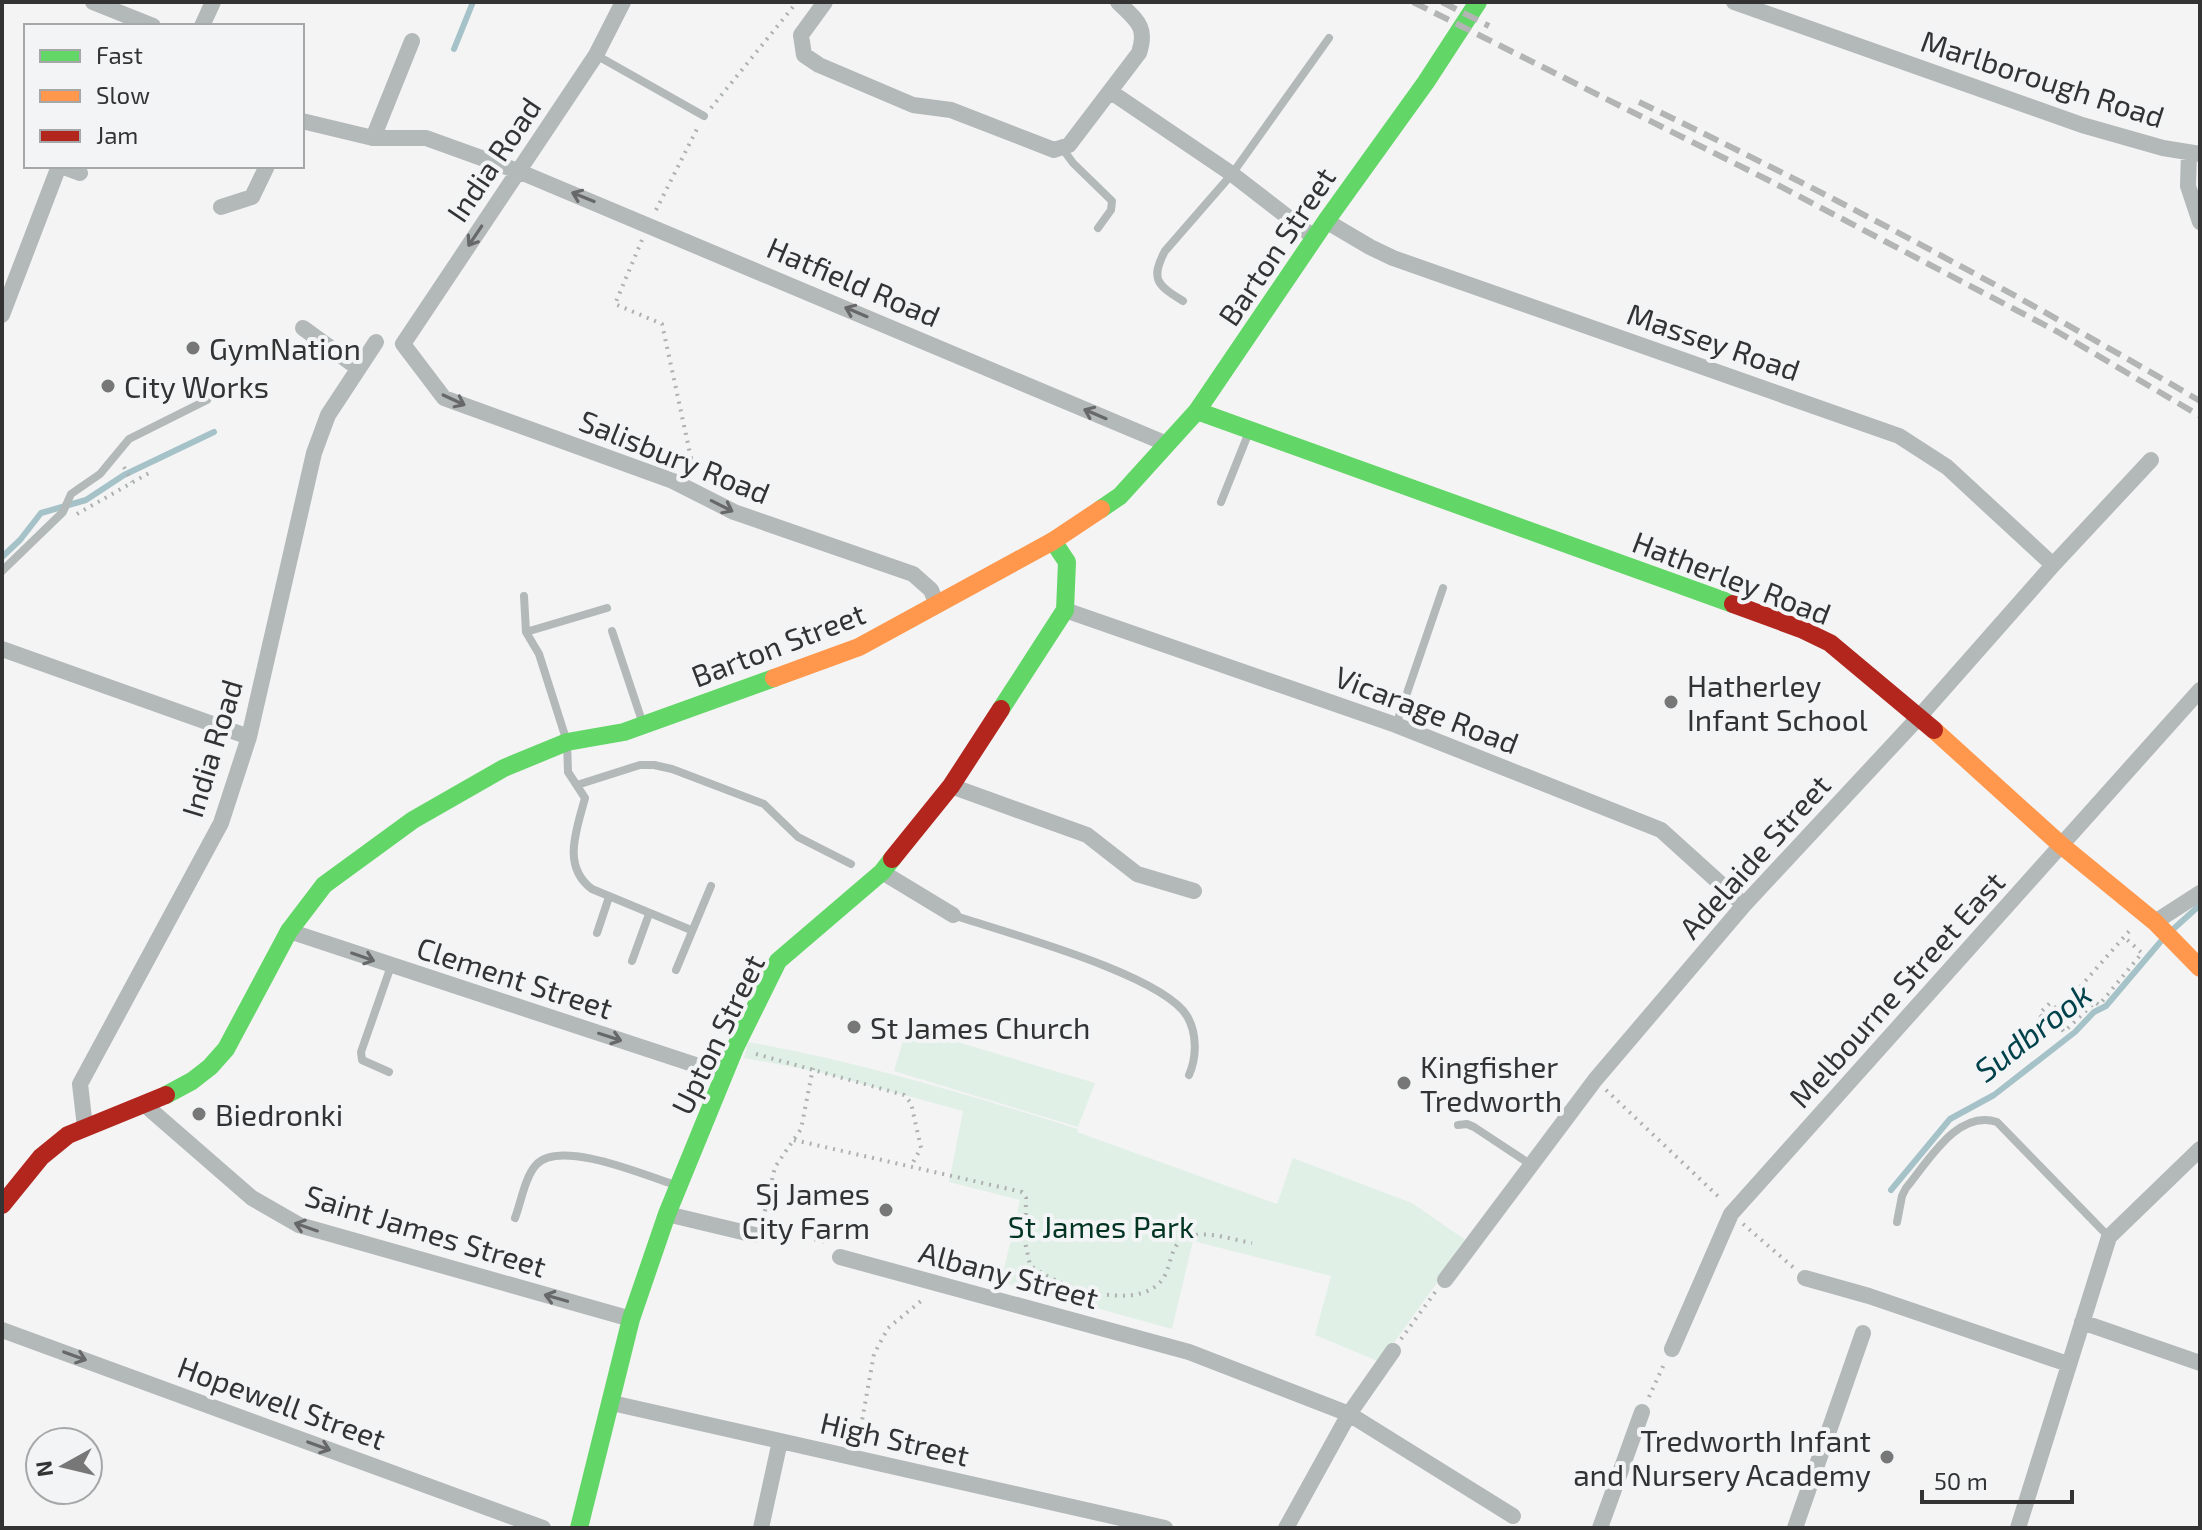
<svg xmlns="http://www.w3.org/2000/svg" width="2202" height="1530" font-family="'Exo 2',sans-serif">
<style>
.green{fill:#e0f0e7}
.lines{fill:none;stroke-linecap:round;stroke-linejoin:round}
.stream{stroke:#a5c2c8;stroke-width:6}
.path{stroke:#aeb1b1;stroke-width:4;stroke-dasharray:2 6;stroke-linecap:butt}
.lane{stroke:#b3b8b8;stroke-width:8}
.street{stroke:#b3b8b8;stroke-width:16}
.fast{stroke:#63d668;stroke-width:18}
.slow{stroke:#ff974d;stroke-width:18}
.jam{stroke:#b3261e;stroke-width:18}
.rail{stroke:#b3b4b4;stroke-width:6;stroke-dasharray:16 8;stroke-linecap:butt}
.oneway{stroke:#666869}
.poi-dot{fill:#777;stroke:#f3f4f5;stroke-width:3}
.labels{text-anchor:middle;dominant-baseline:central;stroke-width:8;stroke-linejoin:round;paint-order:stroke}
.street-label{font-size:30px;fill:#333334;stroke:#f3f4f5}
.poi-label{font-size:30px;fill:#333334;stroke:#f3f4f5;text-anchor:start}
.park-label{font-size:30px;fill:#023422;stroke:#f3f4f5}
.water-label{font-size:32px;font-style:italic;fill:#00424b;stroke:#f3f4f5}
</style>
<rect width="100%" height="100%" fill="#f4f4f4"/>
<path class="green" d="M 907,1027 L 1095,1083 L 1078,1127 L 894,1071 Z
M 748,1042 C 860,1062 969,1095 1078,1129 L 1077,1132 L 1277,1204 L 1293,1158 L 1412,1203 L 1467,1241 L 1380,1362 L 1315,1335 L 1331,1276 L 1193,1241 L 1172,1329 L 1001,1282 L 1020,1200 L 949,1182 L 963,1111 L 815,1071 L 744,1058 Z"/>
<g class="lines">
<path class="stream" d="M 454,49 L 473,2
M 2,557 L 20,540 L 41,513 L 86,500 L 124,475 L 214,432
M 2170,932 L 2200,905
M 1891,1190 L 1950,1119 L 1994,1095 L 2075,1032 L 2094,1012 L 2106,1006 L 2162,940"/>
<path class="path" d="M 711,108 L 797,2
M 656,210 L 699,125
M 642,240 L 615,304 L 662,324 L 691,458 L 685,466
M 124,467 L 132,482
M 77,514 L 149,473
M 2059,1011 L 2131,929
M 2052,1025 L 2062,1014 L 2050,1003 L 2039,1014 L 2055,1031 L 2060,1027 L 2064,1032 L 2095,1002 L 2099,1005 L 2142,953 L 2124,937
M 756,1054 L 904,1095 L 911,1103 L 921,1148 L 911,1166
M 1606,1090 L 1722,1200
M 794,1140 L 1022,1192 L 1026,1198 L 1025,1242 L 1030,1265 C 1056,1287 1137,1313 1162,1280 C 1172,1267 1169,1246 1185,1238 C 1204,1229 1233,1240 1252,1243
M 763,1219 L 775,1167 L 801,1129 L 813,1068
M 1743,1224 L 1794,1268
M 768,1227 L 830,1243
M 1401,1339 L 1436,1291
M 1649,1397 L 1665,1362
M 858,1443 L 874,1354 L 888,1328 L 921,1301 L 919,1297"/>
<path class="lane" d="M 596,55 L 704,116
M 1062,148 L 1073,163 L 1112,201 L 1111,210 L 1098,228
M 1183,301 C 1157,285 1150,279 1165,251 L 1232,174 L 1329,38
M 1221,502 L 1249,432
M 2,571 L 63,512 L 71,494 L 100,474 L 129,439 L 207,400
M 524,596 L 526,632 L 539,654 L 567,742 L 568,772 L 585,798 C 577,829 561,866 592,889 L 691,930
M 612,631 L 643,724
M 526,632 L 607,608
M 1396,725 L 1443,588
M 577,785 L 640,765 L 654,765 L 672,769 L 764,804 L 798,837 L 851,864
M 953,915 C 1003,932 1162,974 1187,1016 C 1197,1033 1197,1057 1189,1075
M 597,933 L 609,897
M 632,961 L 649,914
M 676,970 L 711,886
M 389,1072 L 362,1060 L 361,1052 L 391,966
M 1458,1125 L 1467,1124 L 1474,1127 L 1530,1164
M 515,1218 C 521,1202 525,1177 536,1165 C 559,1138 647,1176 675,1185
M 1897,1222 L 1902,1196 L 1906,1188 C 1928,1162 1957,1109 1997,1122 L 2109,1237"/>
<path class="street" d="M 93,2 L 153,26
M 623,2 L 596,55 L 403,344 L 444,398 L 673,481 L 734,512 L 913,574 L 931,590 L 937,605
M 825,2 L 801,35 L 804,55 L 819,65 L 913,105 L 951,110 L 1054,150 L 1069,145 L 1139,53 C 1148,26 1136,20 1118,2
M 1734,2 L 2082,125 L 2163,148 L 2200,154
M 202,26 L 213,2
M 1111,92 L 1232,174 L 1315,238
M 302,121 L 373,138 L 426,138 L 518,171 L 1167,444
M 373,138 L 412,41
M 2189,153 L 2188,186 L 2200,222
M 61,166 L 80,173
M 221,207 L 252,197 L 267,166
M 1326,221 L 1370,247 L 1393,258 L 1899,436 L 1947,467 L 2053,565
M 2,315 L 59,166
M 303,328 L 358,368
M 1065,610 L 1396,725 L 1661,830 L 1744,905
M 2,649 L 249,737
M 951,786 L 1087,835 L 1137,874 L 1194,891
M 882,872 L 953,915
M 2155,922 L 2200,893
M 289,931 L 723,1074
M 145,1105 L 252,1198 L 299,1225 L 631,1319
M 85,1127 L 80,1084 L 221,823 L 249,737 L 314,453 L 328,415 L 376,342
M 667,1214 L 755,1235
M 840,1257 L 1189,1352 L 1349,1414 L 1513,1516
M 1805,1278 L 1869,1296 L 2068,1364
M 1445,1280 L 1595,1080 L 1744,905 L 1919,717 L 2053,565 L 2151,460
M 2082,1322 L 2200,1363
M 2,1330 L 543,1528
M 1672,1349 L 1731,1214 L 2200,690
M 612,1403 L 1165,1528
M 761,1528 L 780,1441
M 1286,1528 L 1349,1414 L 1393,1351
M 1600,1528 L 1642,1412
M 1795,1528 L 1863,1333
M 2018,1528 L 2109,1237 L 2200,1149"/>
<path class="fast" d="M 1197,411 L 1733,604
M 1101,509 L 1120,496 L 1197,411 L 1326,221 L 1426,82 L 1478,2
M 1001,709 L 1065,610 L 1067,562 L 1053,541
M 166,1095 L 192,1081 L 210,1067 L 226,1049 L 289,931 L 324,885 L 413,820 L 504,768 L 567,742 L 624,732 L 774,678
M 579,1528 L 631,1319 L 667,1214 L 735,1048 L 778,961 L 882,872 L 892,859"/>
<path class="slow" d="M 774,678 L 859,647 L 1053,541 L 1101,509
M 1934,730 L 2061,845 L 2155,922 L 2200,968"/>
<path class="jam" d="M 1733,604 L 1801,629 L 1830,643 L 1934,730
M 892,859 L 951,786 L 1001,709
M 2,1205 L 41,1157 L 68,1135 L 166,1095"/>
<path class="rail" d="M 1413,2 L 1770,181 L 2058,332 L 2200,416
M 1442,2 L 1489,26
M 1639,102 C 1830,194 2018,294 2200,401"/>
</g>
<defs><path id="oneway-shaft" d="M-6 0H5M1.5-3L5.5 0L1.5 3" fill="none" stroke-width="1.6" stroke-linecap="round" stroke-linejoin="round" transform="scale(2)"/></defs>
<g class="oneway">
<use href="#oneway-shaft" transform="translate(583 197) rotate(-158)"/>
<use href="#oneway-shaft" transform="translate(475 236) rotate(124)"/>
<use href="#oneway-shaft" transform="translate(856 312) rotate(-157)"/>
<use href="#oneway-shaft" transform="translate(454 400) rotate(25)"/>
<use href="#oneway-shaft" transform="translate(1095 414) rotate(-157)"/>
<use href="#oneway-shaft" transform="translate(722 506) rotate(27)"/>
<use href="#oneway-shaft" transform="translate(363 957) rotate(19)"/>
<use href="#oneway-shaft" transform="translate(610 1037) rotate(18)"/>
<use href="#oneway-shaft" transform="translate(306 1227) rotate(-161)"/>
<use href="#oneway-shaft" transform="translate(556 1298) rotate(-164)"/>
<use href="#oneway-shaft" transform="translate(75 1356) rotate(20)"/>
<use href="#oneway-shaft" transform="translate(319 1446) rotate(20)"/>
</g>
<g class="poi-dot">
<circle cx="193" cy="348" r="8"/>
<circle cx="108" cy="386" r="8"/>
<circle cx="1671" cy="702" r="8"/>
<circle cx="854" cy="1027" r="8"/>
<circle cx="1404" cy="1083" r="8"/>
<circle cx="199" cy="1114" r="8"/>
<circle cx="886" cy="1210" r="8"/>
<circle cx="1887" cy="1457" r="8"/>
</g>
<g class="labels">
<g class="street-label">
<text transform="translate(2043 78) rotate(18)">Marlborough Road</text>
<text transform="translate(493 159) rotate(-56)">India Road</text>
<text transform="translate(1276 246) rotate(-56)">Barton Street</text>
<text transform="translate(854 281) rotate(23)">Hatfield Road</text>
<text transform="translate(1714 341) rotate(19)">Massey Road</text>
<text transform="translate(675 456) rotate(22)">Salisbury Road</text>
<text transform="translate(1732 577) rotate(21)">Hatherley Road</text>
<text transform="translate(778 644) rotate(-21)">Barton Street</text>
<text transform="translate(1427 709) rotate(21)">Vicarage Road</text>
<text transform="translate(211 748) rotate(-73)">India Road</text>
<text transform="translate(1754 856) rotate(-48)">Adelaide Street</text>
<text transform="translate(515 977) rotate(18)">Clement Street</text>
<text transform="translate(1896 989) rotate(-48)">Melbourne Street East</text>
<text transform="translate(717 1034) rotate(-64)">Upton Street</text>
<text transform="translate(426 1230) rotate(17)">Saint James Street</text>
<text transform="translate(1009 1274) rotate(15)">Albany Street</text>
<text transform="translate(282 1402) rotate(20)">Hopewell Street</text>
<text transform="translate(895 1438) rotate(13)">High Street</text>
</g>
<g class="poi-label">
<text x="209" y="348">GymNation</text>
<text x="124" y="386">City Works</text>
<text x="1687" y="685">Hatherley<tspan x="1687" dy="34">Infant School</tspan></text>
<text x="870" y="1027">St James Church</text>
<text x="1420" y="1066">Kingfisher<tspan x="1420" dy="34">Tredworth</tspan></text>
<text x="215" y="1114">Biedronki</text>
<text x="870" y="1193" text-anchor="end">Sj James<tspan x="870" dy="34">City Farm</tspan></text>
<text x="1871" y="1440" text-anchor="end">Tredworth Infant<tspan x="1871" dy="34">and Nursery Academy</tspan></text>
</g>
<g class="park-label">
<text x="1101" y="1226">St James Park</text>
</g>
<g class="water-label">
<text transform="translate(2032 1031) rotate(-38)">Sudbrook</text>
</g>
</g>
<rect width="2202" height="1530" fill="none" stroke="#333334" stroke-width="8"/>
<rect x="24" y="24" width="280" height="144" fill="#f3f4f5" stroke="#a6a7a8" stroke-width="2"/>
<rect x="40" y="50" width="40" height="12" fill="#63d668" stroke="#a6a7a8" stroke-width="2"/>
<text x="96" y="64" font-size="24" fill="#333334">Fast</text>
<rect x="40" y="90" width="40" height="12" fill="#ff974d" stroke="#a6a7a8" stroke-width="2"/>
<text x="96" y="104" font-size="24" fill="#333334">Slow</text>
<rect x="40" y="130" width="40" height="12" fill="#b3261e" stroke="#a6a7a8" stroke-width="2"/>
<text x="96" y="144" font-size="24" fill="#333334">Jam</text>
<g transform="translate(64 1466) rotate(262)"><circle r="38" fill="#f3f4f5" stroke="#a6a7a8" stroke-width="2"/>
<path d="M0-6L14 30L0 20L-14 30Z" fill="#777777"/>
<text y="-12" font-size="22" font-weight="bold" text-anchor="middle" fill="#333334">N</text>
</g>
<path d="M1922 1490v12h150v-12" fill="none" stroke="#333334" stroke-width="4"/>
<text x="1934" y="1490" font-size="24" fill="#333334" stroke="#f3f4f5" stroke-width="6" paint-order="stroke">50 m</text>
</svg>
